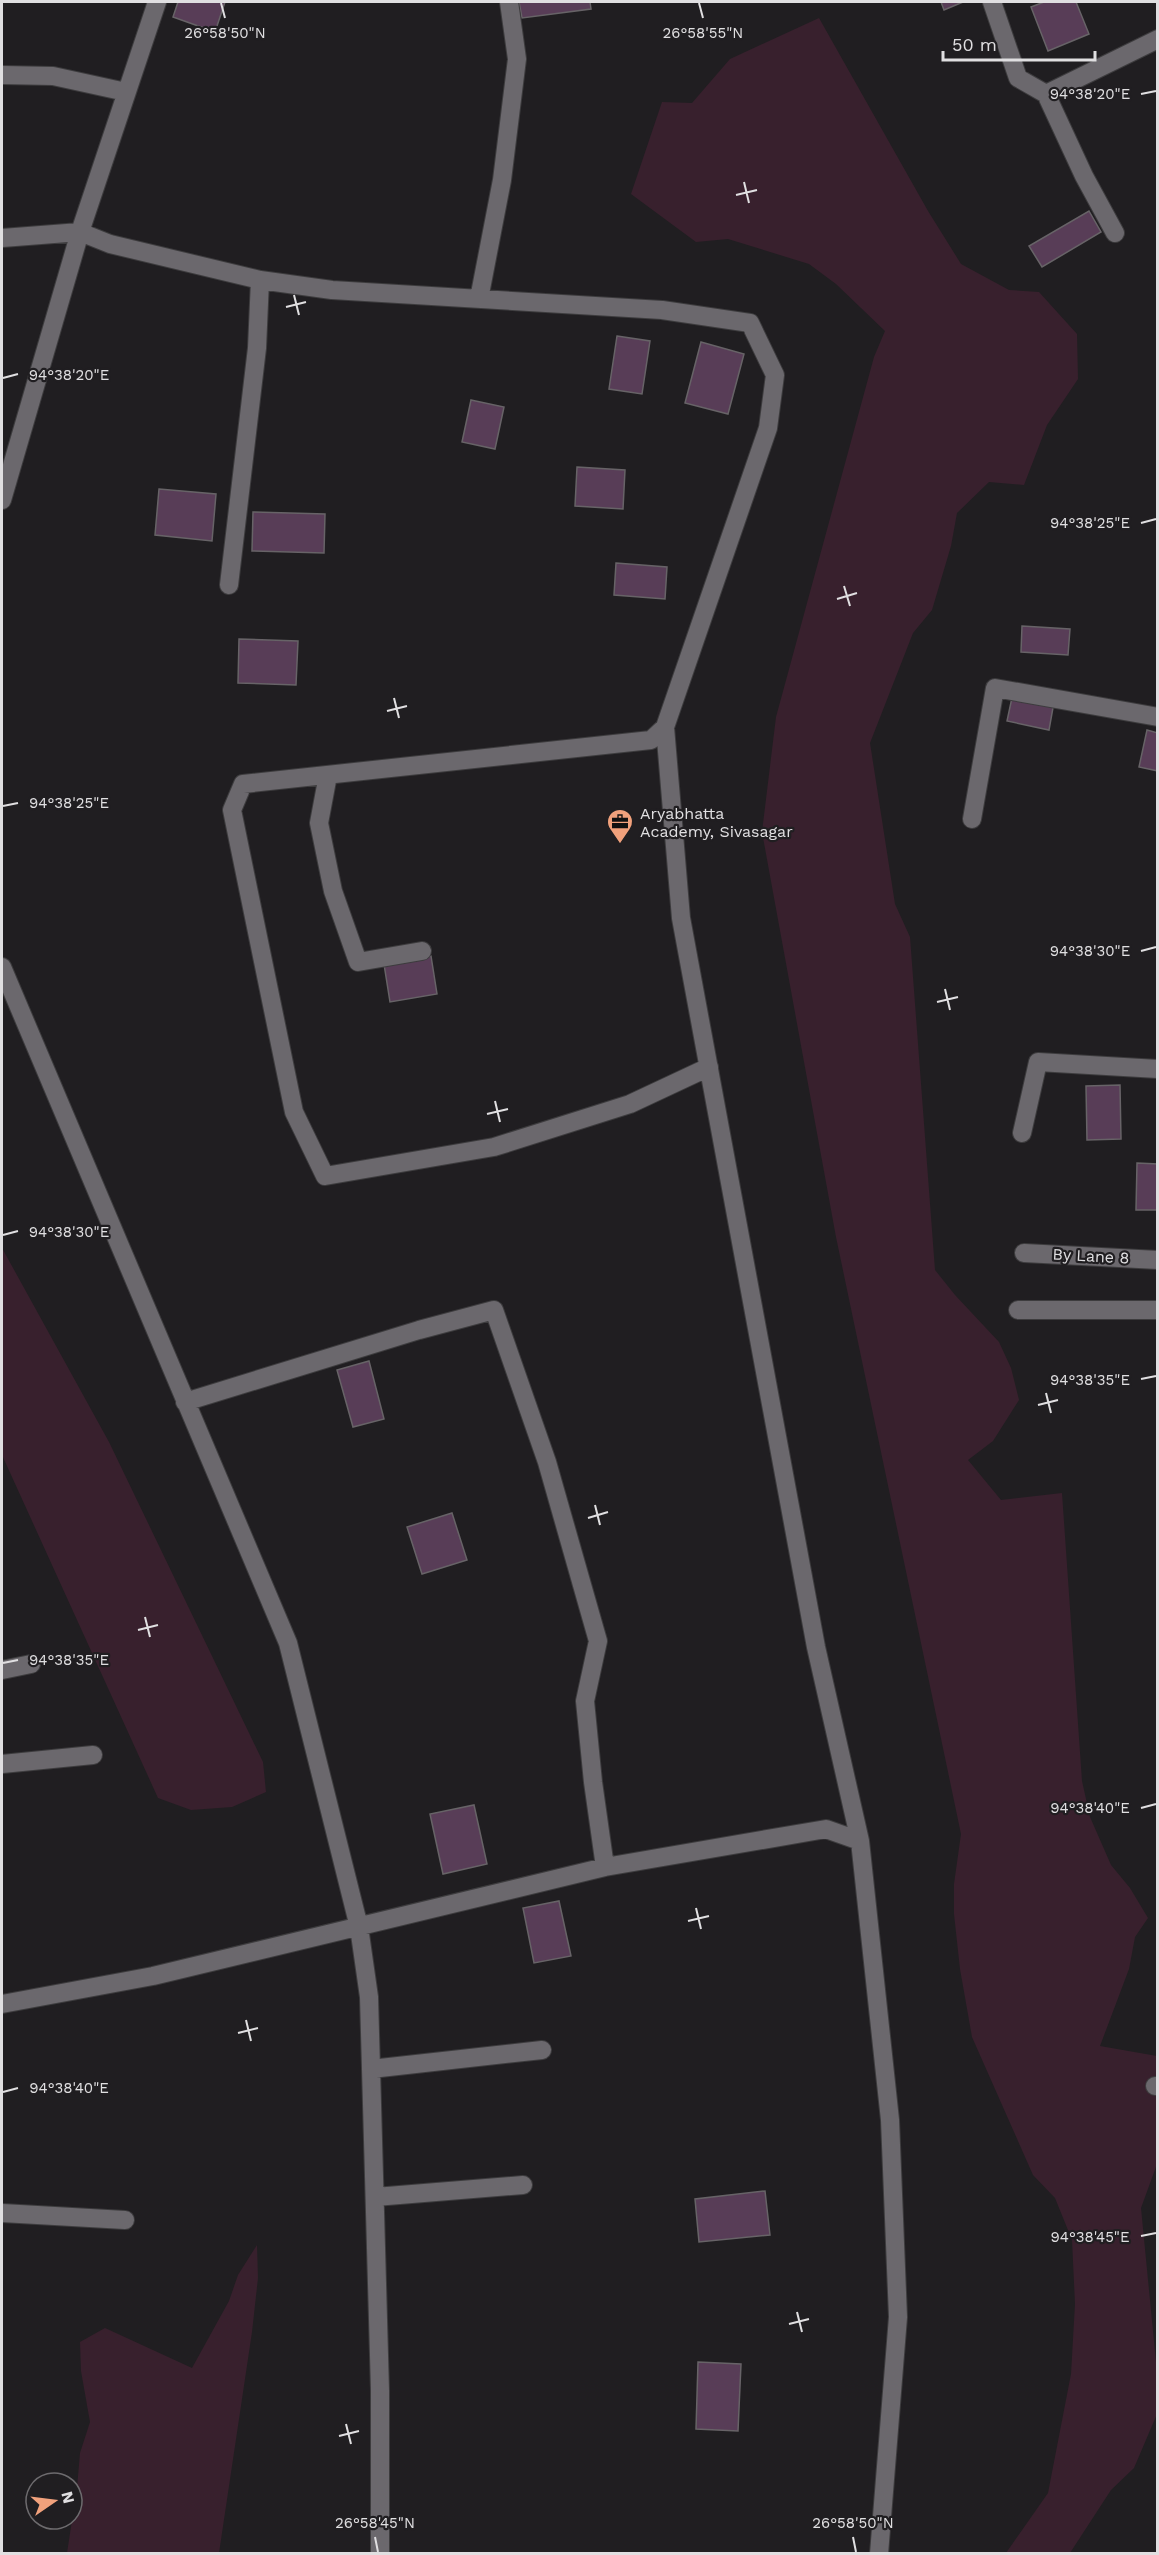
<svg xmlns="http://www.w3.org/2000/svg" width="1159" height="2555" font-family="'Work Sans',sans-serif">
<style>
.green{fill:#38202d}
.building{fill:#583d57;stroke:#676367;stroke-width:1.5}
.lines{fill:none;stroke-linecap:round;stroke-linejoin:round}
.minor-casing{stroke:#3d3c3e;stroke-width:20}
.minor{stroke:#6b686d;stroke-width:18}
.ticks{fill:none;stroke:#e0dfe1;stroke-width:2}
.labels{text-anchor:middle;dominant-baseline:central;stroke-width:4.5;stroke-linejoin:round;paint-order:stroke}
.poi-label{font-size:16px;fill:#e0dfe1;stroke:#201e21;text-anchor:start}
.street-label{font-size:16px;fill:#e0dfe1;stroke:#201e21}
.ticks-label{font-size:15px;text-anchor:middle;fill:#e0dfe1;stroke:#201e21;stroke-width:4.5;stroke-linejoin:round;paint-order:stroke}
</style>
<rect width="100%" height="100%" fill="#201e21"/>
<path class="green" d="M 819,18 L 928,211 L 961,264 L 1009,290 L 1039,292 L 1077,334 L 1078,379 L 1047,425 L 1024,485 L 989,482 L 957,513 L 951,546 L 932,610 L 913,633 L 870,743 L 895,904 L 910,937 L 935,1270 L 955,1295 L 999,1342 L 1011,1368 L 1019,1400 L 993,1441 L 968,1460 L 1001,1500 L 1062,1493 L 1082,1781 L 1090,1817 L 1111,1865 L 1130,1888 L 1148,1918 L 1135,1937 L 1129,1969 L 1100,2046 L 1157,2056 L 1157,2164 L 1141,2208 L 1157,2372 L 1157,2414 L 1134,2468 L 1111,2490 L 1070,2553 L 1006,2553 L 1048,2493 L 1071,2374 L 1075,2304 L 1072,2240 L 1055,2198 L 1033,2175 L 972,2037 L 960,1969 L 954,1914 L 954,1884 L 961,1834 L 836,1237 L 762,832 L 776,717 L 874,357 L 885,331 L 836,284 L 809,264 L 728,239 L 696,242 L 631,194 L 662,102 L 692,103 L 730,59 Z
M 2,1248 L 109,1442 L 263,1762 L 266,1792 L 232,1807 L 191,1810 L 158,1798 L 2,1455 Z
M 257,2245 L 258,2278 L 252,2332 L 219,2553 L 67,2553 L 77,2488 L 80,2453 L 90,2422 L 81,2371 L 80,2342 L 105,2328 L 192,2368 L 229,2301 L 238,2275 Z"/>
<path class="building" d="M 178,2 L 225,2 L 215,32 L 173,17 Z
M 519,2 L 590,2 L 591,9 L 522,18 Z
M 941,2 L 963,2 L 944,10 Z
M 1044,2 L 1076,2 L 1089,34 L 1048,51 L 1031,7 Z
M 1089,211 L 1101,232 L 1042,267 L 1029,246 Z
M 617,336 L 650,341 L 642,394 L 609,389 Z
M 701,342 L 744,354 L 728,414 L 685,403 Z
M 471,400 L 504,407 L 495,449 L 462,442 Z
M 577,467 L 625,470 L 623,509 L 575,506 Z
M 159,489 L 216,494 L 212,541 L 155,535 Z
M 253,512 L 325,514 L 324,553 L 252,551 Z
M 616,563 L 667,567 L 665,599 L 614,595 Z
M 1022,626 L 1070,629 L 1068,655 L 1021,652 Z
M 239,639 L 298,641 L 296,685 L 238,683 Z
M 1013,693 L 1054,702 L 1049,730 L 1007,721 Z
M 1147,730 L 1158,733 L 1158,771 L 1139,767 Z
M 431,956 L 437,994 L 390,1002 L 384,964 Z
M 1120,1085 L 1121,1139 L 1087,1140 L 1086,1086 Z
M 1137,1163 L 1158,1164 L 1158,1210 L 1136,1210 Z
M 369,1361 L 384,1419 L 353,1427 L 337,1370 Z
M 452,1513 L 467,1560 L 422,1574 L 407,1527 Z
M 474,1805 L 487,1864 L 443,1874 L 430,1814 Z
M 559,1901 L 571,1956 L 534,1963 L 523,1908 Z
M 765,2191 L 770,2235 L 699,2242 L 695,2199 Z
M 698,2362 L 741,2364 L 738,2431 L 696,2429 Z"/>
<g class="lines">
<defs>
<path id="minor" d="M 992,2 L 1018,78 L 1046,94 L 1158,39
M 2,75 L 53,76 L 126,92
M 1046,94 L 1084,176 L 1115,233
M 2,238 L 80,232 L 110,244 L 260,280 L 332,290 L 662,310 L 750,323 L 775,375 L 768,428 L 665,727 L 681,918 L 816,1647 L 860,1841 L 890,2120 L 898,2317 L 879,2554
M 479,299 L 502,180 L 517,59 L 509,2
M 2,500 L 80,232 L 157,2
M 229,585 L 257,348 L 260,280
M 665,727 L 651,740 L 243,784 L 232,810 L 294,1112 L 325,1176 L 494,1147 L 630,1104 L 709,1067
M 328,775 L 319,823 L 333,891 L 358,962 L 422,951
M 972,819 L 995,688 L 1158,717
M 2,967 L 288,1643 L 359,1927 L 369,1997 L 380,2391 L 380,2554
M 1022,1133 L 1038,1062 L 1158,1069
M 1024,1253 L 1158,1260
M 1018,1310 L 1158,1310
M 185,1402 L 419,1330 L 494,1310 L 547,1462 L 598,1641 L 585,1701 L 593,1782 L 605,1867
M 2,1670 L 31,1664
M 2,1764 L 93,1755
M 2,2004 L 153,1976 L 605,1867 L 826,1829 L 860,1841
M 371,2069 L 542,2050
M 1155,2086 L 1158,2086
M 375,2197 L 523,2185
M 2,2213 L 125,2220"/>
</defs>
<use href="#minor" class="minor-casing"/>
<use href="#minor" class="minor"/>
</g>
<path class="ticks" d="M 221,3 L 225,18M 699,3 L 703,18M 1141,94 L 1156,91M 744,182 L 749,203M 736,195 L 757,190M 294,295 L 299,315M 286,307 L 306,302M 3,378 L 18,374M 1141,523 L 1156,519M 844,586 L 850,606M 837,599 L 857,593M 394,698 L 399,718M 387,711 L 407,706M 3,806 L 18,803M 1141,951 L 1156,947M 945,989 L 950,1010M 937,1002 L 958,997M 495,1101 L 500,1122M 487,1114 L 508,1109M 3,1235 L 18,1231M 1141,1379 L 1156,1376M 1046,1393 L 1051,1413M 1038,1405 L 1058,1400M 595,1505 L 600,1525M 588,1518 L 608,1512M 145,1617 L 150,1637M 138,1630 L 158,1625M 3,1663 L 18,1660M 1141,1808 L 1156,1804M 696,1908 L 701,1929M 688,1921 L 709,1916M 246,2020 L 251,2041M 238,2033 L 258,2028M 3,2092 L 18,2088M 1141,2236 L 1156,2233M 797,2312 L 802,2332M 789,2324 L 809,2319M 346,2424 L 351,2444M 339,2436 L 359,2431M 375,2537 L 378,2552M 853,2537 L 856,2552"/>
<defs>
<symbol id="office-pin" viewBox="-11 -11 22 30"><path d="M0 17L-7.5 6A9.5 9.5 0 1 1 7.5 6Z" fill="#f1a17c" stroke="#201e21"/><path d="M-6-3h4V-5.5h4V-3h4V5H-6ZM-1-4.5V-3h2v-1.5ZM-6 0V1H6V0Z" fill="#111"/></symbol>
</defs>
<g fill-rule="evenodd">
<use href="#office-pin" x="605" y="807" width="30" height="40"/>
</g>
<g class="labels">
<g class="poi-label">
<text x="640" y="813">Aryabhatta<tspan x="640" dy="18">Academy, Sivasagar</tspan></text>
</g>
<g class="street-label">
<text transform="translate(1091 1256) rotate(3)">By Lane 8</text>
</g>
</g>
<g class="ticks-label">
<text x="225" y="38">26°58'50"N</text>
<text x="703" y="38">26°58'55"N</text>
<text x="1090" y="99">94°38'20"E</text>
<text x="69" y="380">94°38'20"E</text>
<text x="1090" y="528">94°38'25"E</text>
<text x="69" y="808">94°38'25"E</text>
<text x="1090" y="956">94°38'30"E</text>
<text x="69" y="1237">94°38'30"E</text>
<text x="1090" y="1385">94°38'35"E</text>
<text x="69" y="1665">94°38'35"E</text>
<text x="1090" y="1813">94°38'40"E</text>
<text x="69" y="2093">94°38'40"E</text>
<text x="1090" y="2242">94°38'45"E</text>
<text x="375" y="2528">26°58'45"N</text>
<text x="853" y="2528">26°58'50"N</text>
</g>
<rect width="1159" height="2555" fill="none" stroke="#e0dfe1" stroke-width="6"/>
<g transform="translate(54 2501) rotate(76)"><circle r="28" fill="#201e21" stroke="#6d6b6e" stroke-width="1.5"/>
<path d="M0-4.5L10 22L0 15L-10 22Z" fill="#f1a17c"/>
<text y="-9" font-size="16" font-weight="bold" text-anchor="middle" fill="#e0dfe1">N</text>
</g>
<path d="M943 51v9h152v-9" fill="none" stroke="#e0dfe1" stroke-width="3"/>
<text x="952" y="51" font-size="18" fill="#e0dfe1" stroke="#201e21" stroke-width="4.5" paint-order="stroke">50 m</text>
</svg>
